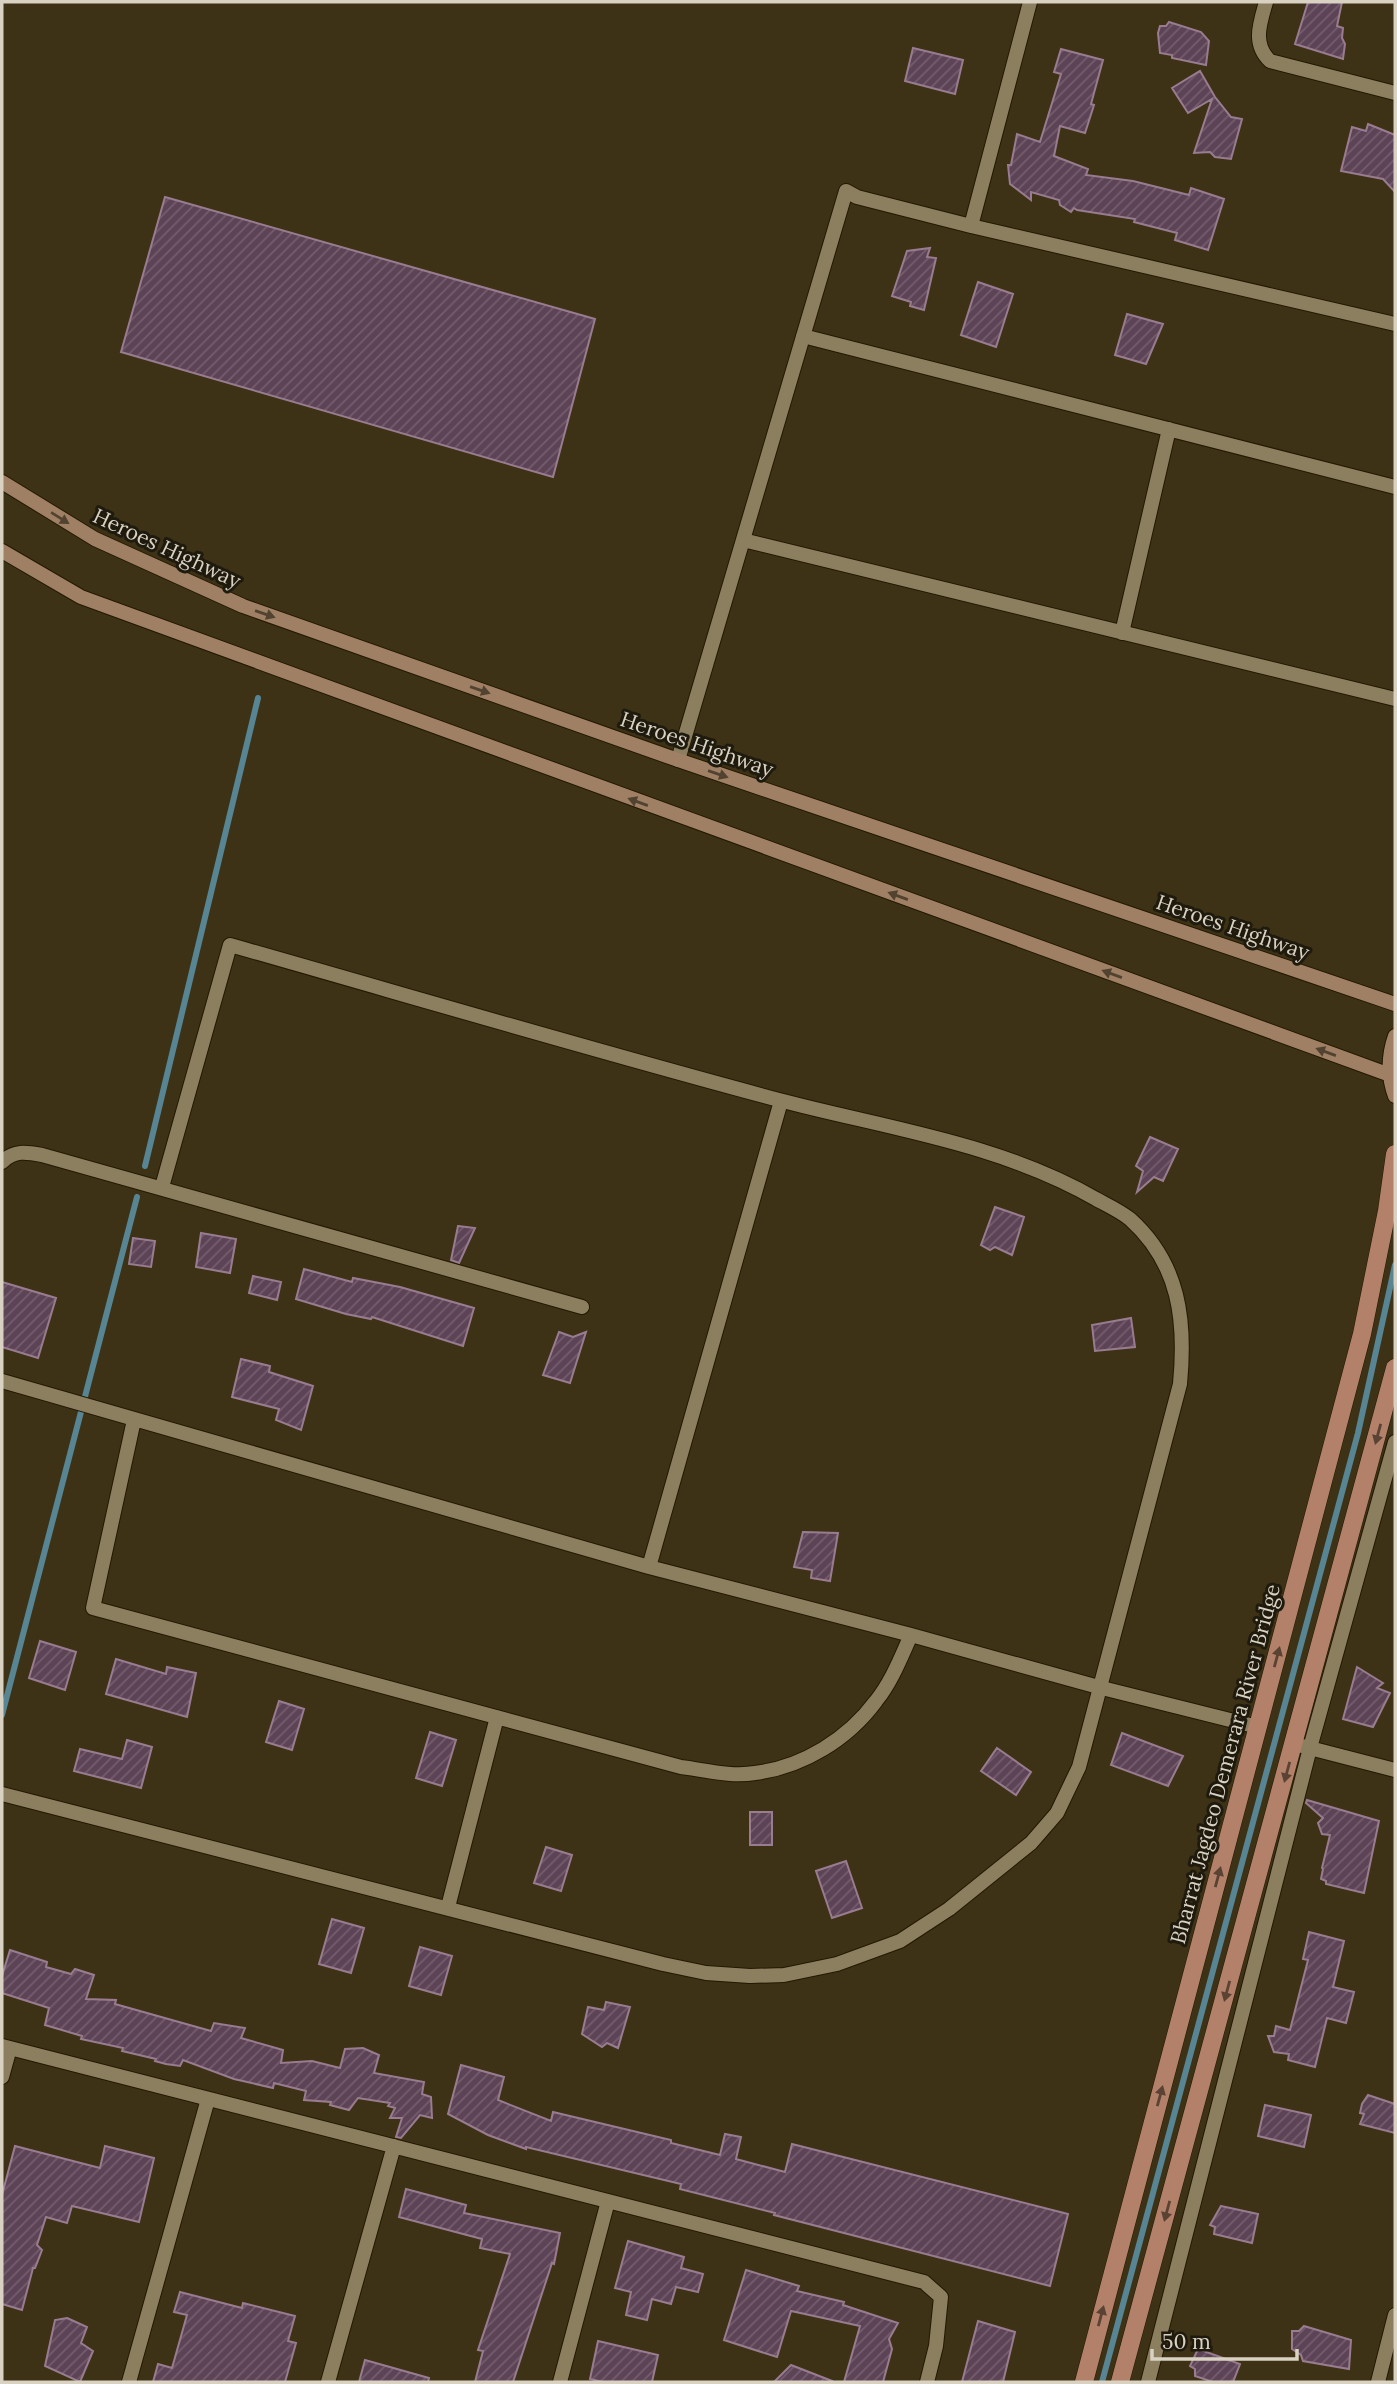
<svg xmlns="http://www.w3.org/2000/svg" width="1397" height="2384" font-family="Lora,serif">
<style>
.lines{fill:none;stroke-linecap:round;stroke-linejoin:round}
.stream{stroke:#578594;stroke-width:6}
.building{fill:url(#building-hatch);stroke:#997c90;stroke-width:2}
.minor-casing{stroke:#241900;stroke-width:16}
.secondary-casing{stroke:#241900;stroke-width:16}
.primary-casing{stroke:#241900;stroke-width:19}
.minor{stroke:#8b7f60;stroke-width:14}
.secondary{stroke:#9f8065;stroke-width:14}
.primary{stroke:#b3816a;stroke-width:18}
.oneway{fill:#524331}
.oneway2{fill:#5a4333}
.labels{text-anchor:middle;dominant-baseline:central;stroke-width:6;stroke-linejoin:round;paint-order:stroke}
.street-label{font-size:21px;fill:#d9d2c2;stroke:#1f1a0e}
</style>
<defs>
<pattern id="building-hatch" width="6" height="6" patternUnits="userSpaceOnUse" patternTransform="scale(1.75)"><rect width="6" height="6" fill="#5d4356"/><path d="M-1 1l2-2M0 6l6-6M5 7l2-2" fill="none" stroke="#745d6d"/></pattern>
</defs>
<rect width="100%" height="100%" fill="#3d3215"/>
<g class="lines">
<path class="stream" d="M 145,1166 L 258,698
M 2,1715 L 137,1197
M 1102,2382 L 1358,1433 L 1395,1265"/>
</g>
<path class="building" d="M 1308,2 L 1342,2 L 1337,26 L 1343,28 L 1342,38 L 1345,44 L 1343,59 L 1295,44 Z
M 1169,22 L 1201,32 L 1209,41 L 1206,65 L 1172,58 L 1172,55 L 1160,53 L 1158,33 L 1160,26 L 1166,26 Z
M 913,48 L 963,60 L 955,94 L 905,81 Z
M 1061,49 L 1103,60 L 1091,104 L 1094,105 L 1085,133 L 1060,126 L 1054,156 L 1088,169 L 1086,175 L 1133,181 L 1189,195 L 1191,188 L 1224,199 L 1208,250 L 1175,240 L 1177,233 L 1134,222 L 1135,219 L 1077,210 L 1074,208 L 1071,212 L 1060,205 L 1059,200 L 1031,192 L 1031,200 L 1010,184 L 1008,165 L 1011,165 L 1017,134 L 1040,142 L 1061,74 L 1054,72 Z
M 1200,71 L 1215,97 L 1231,117 L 1242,119 L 1231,159 L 1215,157 L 1210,152 L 1194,153 L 1212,99 L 1188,113 L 1172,88 Z
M 1368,124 L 1395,135 L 1395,192 L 1383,179 L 1341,171 L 1352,127 L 1366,131 Z
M 165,197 L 595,319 L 553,477 L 121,352 Z
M 930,248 L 927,257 L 936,258 L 924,310 L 910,306 L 911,302 L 892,296 L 907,251 Z
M 978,282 L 1013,294 L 996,347 L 961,335 Z
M 1127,314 L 1163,324 L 1146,364 L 1115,355 Z
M 1150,1137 L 1178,1149 L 1163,1181 L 1154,1177 L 1137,1192 L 1143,1171 L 1136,1166 Z
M 995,1207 L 1024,1217 L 1012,1255 L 995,1247 L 990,1250 L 981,1245 Z
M 458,1226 L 475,1228 L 459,1263 L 451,1260 Z
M 201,1233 L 236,1239 L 230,1273 L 196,1267 Z
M 133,1238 L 155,1241 L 151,1267 L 129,1264 Z
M 304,1269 L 352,1282 L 353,1278 L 400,1287 L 474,1308 L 463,1346 L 372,1317 L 371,1319 L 346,1314 L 296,1299 Z
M 253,1276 L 281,1282 L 277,1300 L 249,1293 Z
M 2,1282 L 56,1298 L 38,1358 L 2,1347 Z
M 1131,1318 L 1135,1347 L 1095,1351 L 1092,1325 Z
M 559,1332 L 573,1337 L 586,1332 L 570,1383 L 543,1375 Z
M 241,1359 L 270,1366 L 269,1372 L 313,1386 L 301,1430 L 276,1420 L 279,1409 L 232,1397 Z
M 803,1532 L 838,1533 L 830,1581 L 811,1578 L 812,1570 L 794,1567 Z
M 40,1641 L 76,1652 L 65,1690 L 29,1678 Z
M 116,1659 L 166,1674 L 167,1667 L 196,1673 L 187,1717 L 106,1694 Z
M 1357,1667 L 1383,1683 L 1377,1688 L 1390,1693 L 1373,1727 L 1343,1719 Z
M 279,1701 L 304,1709 L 292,1750 L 266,1742 Z
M 430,1732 L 456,1740 L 442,1786 L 416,1778 Z
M 1122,1733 L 1183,1756 L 1168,1786 L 1111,1765 Z
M 127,1740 L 152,1747 L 141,1788 L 74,1771 L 80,1749 L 122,1759 Z
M 997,1748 L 1031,1772 L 1016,1795 L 981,1771 Z
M 1307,1800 L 1379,1821 L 1364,1893 L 1326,1884 L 1326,1881 L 1321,1879 L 1323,1869 L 1322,1868 L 1330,1835 L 1322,1834 L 1318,1823 L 1323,1818 L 1306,1803 Z
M 750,1812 L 772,1812 L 772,1845 L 750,1845 Z
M 546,1847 L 572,1855 L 561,1891 L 534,1883 Z
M 846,1861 L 862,1908 L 832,1918 L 816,1871 Z
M 332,1919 L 364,1928 L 351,1973 L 319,1964 Z
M 1309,1932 L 1344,1941 L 1333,1987 L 1354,1992 L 1346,2023 L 1327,2018 L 1315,2067 L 1288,2060 L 1289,2054 L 1274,2052 L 1268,2036 L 1274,2036 L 1276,2026 L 1290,2030 L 1308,1960 L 1303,1959 Z
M 420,1947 L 452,1956 L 441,1995 L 409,1986 Z
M 10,1950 L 47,1962 L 46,1967 L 71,1974 L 75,1969 L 94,1975 L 86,1999 L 116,2000 L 115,2004 L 211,2031 L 214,2023 L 245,2028 L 241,2038 L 283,2050 L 281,2063 L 312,2061 L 340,2068 L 345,2049 L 363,2048 L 379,2055 L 374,2073 L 424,2082 L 422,2094 L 431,2097 L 432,2118 L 420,2115 L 401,2138 L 396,2137 L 402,2118 L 390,2118 L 395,2108 L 388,2106 L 390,2103 L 358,2098 L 349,2110 L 330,2105 L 331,2102 L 304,2100 L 306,2091 L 274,2083 L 273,2088 L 234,2079 L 183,2060 L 180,2066 L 166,2064 L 155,2061 L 156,2059 L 122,2051 L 123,2048 L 81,2039 L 82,2036 L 45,2025 L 49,2008 L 2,1993 L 2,1976 Z
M 606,2002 L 630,2007 L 618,2048 L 607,2043 L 602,2047 L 582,2034 L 588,2007 L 604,2010 Z
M 461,2065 L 504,2077 L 498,2100 L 551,2121 L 553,2112 L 671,2140 L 671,2143 L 720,2155 L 725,2134 L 741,2137 L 736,2159 L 785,2172 L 792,2144 L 1068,2214 L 1050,2286 L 774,2215 L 775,2213 L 680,2189 L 681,2184 L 526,2147 L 526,2149 L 488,2135 L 448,2114 Z
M 1368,2095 L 1395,2104 L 1395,2133 L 1360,2124 L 1364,2114 L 1360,2113 L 1362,2104 Z
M 1265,2105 L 1311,2115 L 1304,2147 L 1258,2136 Z
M 15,2146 L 100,2168 L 105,2146 L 154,2158 L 139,2222 L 72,2206 L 67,2223 L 46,2217 L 37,2245 L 42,2250 L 35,2268 L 33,2268 L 22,2310 L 2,2304 L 2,2195 Z
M 406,2189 L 466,2205 L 464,2213 L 560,2233 L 554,2264 L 552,2263 L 513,2382 L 475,2382 L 483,2351 L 478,2350 L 510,2254 L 480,2248 L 482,2239 L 399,2217 Z
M 1221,2206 L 1258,2214 L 1252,2243 L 1214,2234 L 1215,2227 L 1210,2225 Z
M 628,2241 L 684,2257 L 681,2268 L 703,2274 L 698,2292 L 676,2287 L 671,2304 L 652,2299 L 647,2320 L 626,2315 L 631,2292 L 615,2288 Z
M 746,2270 L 799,2286 L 797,2291 L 844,2302 L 843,2305 L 898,2323 L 889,2339 L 892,2349 L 883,2382 L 844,2382 L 860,2326 L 791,2311 L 777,2357 L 724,2340 Z
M 180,2292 L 242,2308 L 243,2303 L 295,2316 L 288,2341 L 296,2343 L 285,2382 L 153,2382 L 158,2364 L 172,2368 L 187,2315 L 174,2312 Z
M 67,2318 L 87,2327 L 81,2343 L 93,2351 L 80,2382 L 45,2366 L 55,2320 Z
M 978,2321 L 1015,2332 L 1003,2382 L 962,2382 Z
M 1304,2326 L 1351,2340 L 1349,2369 L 1303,2361 L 1301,2355 L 1292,2349 L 1292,2331 L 1299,2331 Z
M 598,2341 L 658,2355 L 652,2382 L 603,2382 L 590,2379 Z
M 1198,2349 L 1240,2364 L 1233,2382 L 1213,2382 L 1195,2376 L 1195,2369 L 1190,2366 Z
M 365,2360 L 429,2378 L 428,2382 L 359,2382 Z
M 791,2365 L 832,2381 L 831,2382 L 774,2382 Z"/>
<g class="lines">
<defs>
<path id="minor" d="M 1030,2 L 971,226 L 1395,324
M 1266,2 C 1260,23 1252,44 1270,61 L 1395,93
M 803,336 L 1395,487
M 743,540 L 1395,699
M 1122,633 L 1169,429
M 678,760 L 846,191 L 857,197 L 971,226
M 2,1162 C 14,1150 26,1152 42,1155 L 582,1307
M 2,1381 L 649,1567 L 911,1635 L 1102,1688 L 1258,1727
M 134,1420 L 93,1608 L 681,1767 C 705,1770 731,1777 755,1773 C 803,1767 848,1739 876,1701 C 892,1681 901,1657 911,1635
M 649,1567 L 781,1101
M 1302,1746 L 1395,1770
M 2,1794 L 663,1964 L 706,1973 L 750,1976 L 784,1975 L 837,1964 L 900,1941 L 949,1909 L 1031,1843 L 1057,1813 L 1079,1767 L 1180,1384 C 1186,1321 1180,1264 1130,1219 C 1120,1211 1107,1205 1096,1199 C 999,1143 885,1128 779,1100 C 595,1051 413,997 230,945 L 162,1187
M 448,1907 L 497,1717
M 2,2046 L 924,2282 L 941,2297 L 936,2346 L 927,2382
M 2,2077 L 10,2048
M 129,2382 L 208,2099
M 328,2382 L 394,2146
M 560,2382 L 608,2201
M 1148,2382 L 1310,1748 L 1395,1442
M 1378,2382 L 1395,2315"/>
<path id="secondary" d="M 2,482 L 95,539 L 243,606 L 678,760 L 1395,1004
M 2,551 L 81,597 L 1390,1075
M 1395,1036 C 1388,1056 1388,1077 1395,1096"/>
<path id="primary" d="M 1084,2382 L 1362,1334 L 1387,1211 L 1395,1154
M 1120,2382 L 1395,1368"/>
</defs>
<use href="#minor" class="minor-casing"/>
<use href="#secondary" class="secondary-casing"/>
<use href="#primary" class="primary-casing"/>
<use href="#minor" class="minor"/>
<use href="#secondary" class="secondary"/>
<use href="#primary" class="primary"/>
</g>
<defs><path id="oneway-solid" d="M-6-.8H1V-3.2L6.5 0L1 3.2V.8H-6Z" transform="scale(1.75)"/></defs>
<g class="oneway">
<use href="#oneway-solid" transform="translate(60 518) rotate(32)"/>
<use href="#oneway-solid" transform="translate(265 614) rotate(19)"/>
<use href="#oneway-solid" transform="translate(480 690) rotate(19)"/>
<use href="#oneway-solid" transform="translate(718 774) rotate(19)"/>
<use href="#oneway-solid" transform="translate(638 802) rotate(-160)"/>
<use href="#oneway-solid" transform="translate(898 896) rotate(-160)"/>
<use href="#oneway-solid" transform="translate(1112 974) rotate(-160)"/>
<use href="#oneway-solid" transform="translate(1326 1052) rotate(-160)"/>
</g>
<g class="oneway2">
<use href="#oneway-solid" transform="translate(1378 1434) rotate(105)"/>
<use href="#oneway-solid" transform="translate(1277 1657) rotate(-75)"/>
<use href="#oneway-solid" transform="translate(1287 1772) rotate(105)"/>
<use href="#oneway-solid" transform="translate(1218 1877) rotate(-75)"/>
<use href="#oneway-solid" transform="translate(1227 1991) rotate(105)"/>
<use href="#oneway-solid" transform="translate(1160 2096) rotate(-75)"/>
<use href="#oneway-solid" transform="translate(1167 2211) rotate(105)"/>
<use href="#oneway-solid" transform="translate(1101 2316) rotate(-75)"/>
</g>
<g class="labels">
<g class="street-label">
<text transform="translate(167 548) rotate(25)">Heroes Highway</text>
<text transform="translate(697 744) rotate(19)">Heroes Highway</text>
<text transform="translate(1233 927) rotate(19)">Heroes Highway</text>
<text transform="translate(1225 1764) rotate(-75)">Bharrat Jagdeo Demerara River Bridge</text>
</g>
</g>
<rect width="1397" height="2384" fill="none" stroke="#d9d2c2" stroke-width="7"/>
<path d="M1152 2349v10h145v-10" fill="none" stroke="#d9d2c2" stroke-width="3.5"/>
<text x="1162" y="2349" font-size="21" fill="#d9d2c2" stroke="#1f1a0e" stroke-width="5" paint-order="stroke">50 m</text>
</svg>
